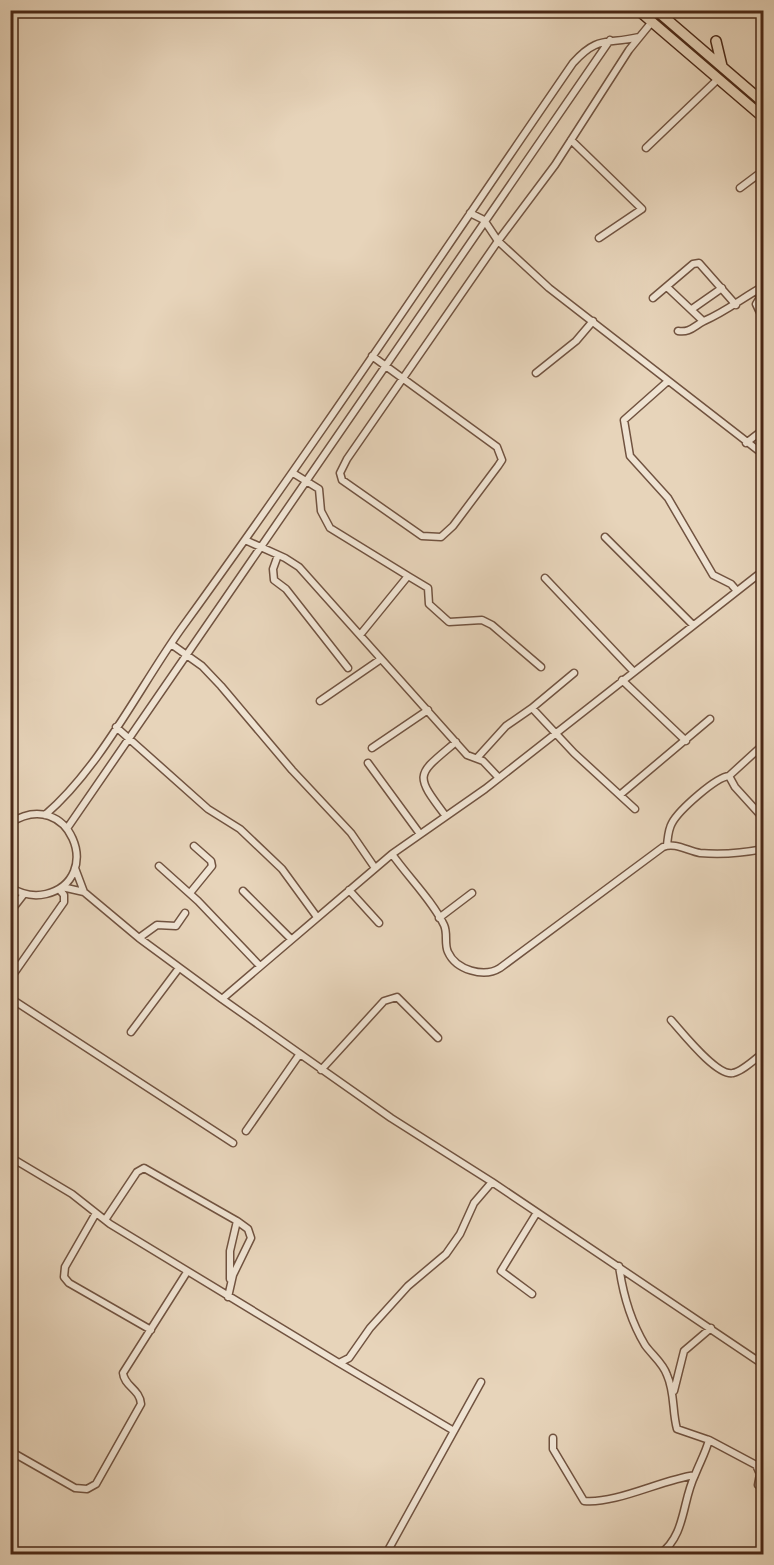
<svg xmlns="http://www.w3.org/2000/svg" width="774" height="1565" font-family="'Libre Bodoni',serif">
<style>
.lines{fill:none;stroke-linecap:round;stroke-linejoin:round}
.street-casing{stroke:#715340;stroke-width:9}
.primary-casing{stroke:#4a2817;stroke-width:12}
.street{stroke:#efe3d2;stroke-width:6}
.primary{stroke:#e7d4ba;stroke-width:9}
</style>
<rect width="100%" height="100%" fill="#e7d4ba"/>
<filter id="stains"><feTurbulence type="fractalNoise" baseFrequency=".00333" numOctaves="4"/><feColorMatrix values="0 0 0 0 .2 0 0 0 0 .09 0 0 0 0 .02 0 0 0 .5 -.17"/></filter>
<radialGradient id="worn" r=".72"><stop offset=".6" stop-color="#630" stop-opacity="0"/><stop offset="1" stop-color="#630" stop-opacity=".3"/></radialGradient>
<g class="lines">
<defs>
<path id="street" d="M 571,140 L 642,209 L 599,238
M 646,148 L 717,80
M 740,188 L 764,170
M 470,213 L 484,220 L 498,241 L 549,288 L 764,455
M 667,287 L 703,321
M 764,291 L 756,304 L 764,321
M 653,298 L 693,264 L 699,263 L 736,305
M 692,309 L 722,288
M 678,331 C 690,333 694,326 704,321 C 727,311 742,298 764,286
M 372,356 L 497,447 L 502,460 L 498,466 L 453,526 L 441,537 L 422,536 L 342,480 L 340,473 L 347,459 L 498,241 L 555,165 L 629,50 L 651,23
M 536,373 L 576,341 L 593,321
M 668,381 L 624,420 L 630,456 L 668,498 L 713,575 L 731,584 L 737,591
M 746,443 L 764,429
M 293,473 L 319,489 L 321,511 L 330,528 L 408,576 L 360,635
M 605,537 L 693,625
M 245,540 L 285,558 L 299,567 L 467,755 L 483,761 L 499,778
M 278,555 L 273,569 L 274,580 L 286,589 L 348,668
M 408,576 L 428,588 L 429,604 L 449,622 L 482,620 L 492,625 L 541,667
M 757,576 L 764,583
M 545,578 L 634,672
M 171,644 L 202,666 L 221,686 L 292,770 L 351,833 L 375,868
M 622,680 L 686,741
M 320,701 L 381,659
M 532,708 L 574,673
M 116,727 L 208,809 L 240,829 L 282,869 L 317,917
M 764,744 L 729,776 L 735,787 L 764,819
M 372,748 L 428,710
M 477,758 L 506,726 L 532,708 L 574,753 L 635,809
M 368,763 L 420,834
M 621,794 L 710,719
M 45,815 C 100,768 139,688 181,629 C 316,443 443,252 573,63 C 598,35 606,45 639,37
M 445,815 C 413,773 417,775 456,742
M 10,823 C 69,785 106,879 46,894 C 33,897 21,894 10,887
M 68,827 L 610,40
M 667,845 C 668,838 668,830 672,823 C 679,810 716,777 729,776
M 392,854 C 408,877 432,900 444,925 C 448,933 444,944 448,952 C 456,970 484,978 500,968 L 663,847 C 675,842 688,851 700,853 C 722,855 743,853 764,849
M 159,866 L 198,901 L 259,965
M 75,868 L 84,892 L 139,938 L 222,999 L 391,1118 L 492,1182 L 764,1365
M 62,887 L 84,892
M 349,890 L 379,923
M 243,891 L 291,939
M 190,893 L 212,866 L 211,861 L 194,846
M 10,912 L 24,894
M 439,918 L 472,893
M 139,938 L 157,925 L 176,926 L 185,913
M 10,979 L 64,902 L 64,895 L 59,889
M 10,998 L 233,1143
M 222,999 L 392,854 L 485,789 L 764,570
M 671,1020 C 682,1032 717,1077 733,1073 C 743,1071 755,1059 764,1052
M 131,1032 L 179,968
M 321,1070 L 384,1001 L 397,997 L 438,1038
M 246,1131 L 299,1055
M 10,1157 L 72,1194 L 110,1224 L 339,1363 L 349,1358 L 370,1328 L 408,1286 L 446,1254 L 460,1234 L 474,1203 L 492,1182
M 96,1213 L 65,1267 L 64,1277 L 69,1283 L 151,1330
M 105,1220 L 137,1172 L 144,1168 L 237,1221 L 248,1229 L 251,1238 L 233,1275 L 228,1297
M 619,1266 C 623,1295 630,1320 645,1345 C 652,1355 663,1363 667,1375 C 675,1393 672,1411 677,1429 L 709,1440 C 705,1454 700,1462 695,1475 C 682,1501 686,1535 660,1554
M 230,1279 L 230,1251 L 237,1221
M 532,1294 L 501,1271 L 536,1214
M 339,1363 L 454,1431
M 674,1391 L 684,1351 L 711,1328
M 553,1438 L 553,1449 L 584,1501 C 616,1504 661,1480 695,1475
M 709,1440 L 756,1465 L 760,1474 L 758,1485
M 10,1451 L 75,1488 L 87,1489 L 96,1484 L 141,1404 C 140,1389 124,1386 123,1373 L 187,1272
M 58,1552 L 59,1554
M 386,1554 L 481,1382"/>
<path id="primary" d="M 638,10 L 764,118
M 656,10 L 764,103
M 716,41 L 722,66"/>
</defs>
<use href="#street" class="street-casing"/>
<use href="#primary" class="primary-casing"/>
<use href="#street" class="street"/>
<use href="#primary" class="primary"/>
</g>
<rect width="774" height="1565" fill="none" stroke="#e7d4ba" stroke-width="36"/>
<rect x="12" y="12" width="750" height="1541" fill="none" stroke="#4a2817" stroke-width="3"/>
<rect x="18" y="18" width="738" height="1529" fill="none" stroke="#4a2817" stroke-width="1.5"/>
<rect width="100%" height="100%" filter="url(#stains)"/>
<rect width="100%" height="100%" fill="url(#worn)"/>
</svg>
